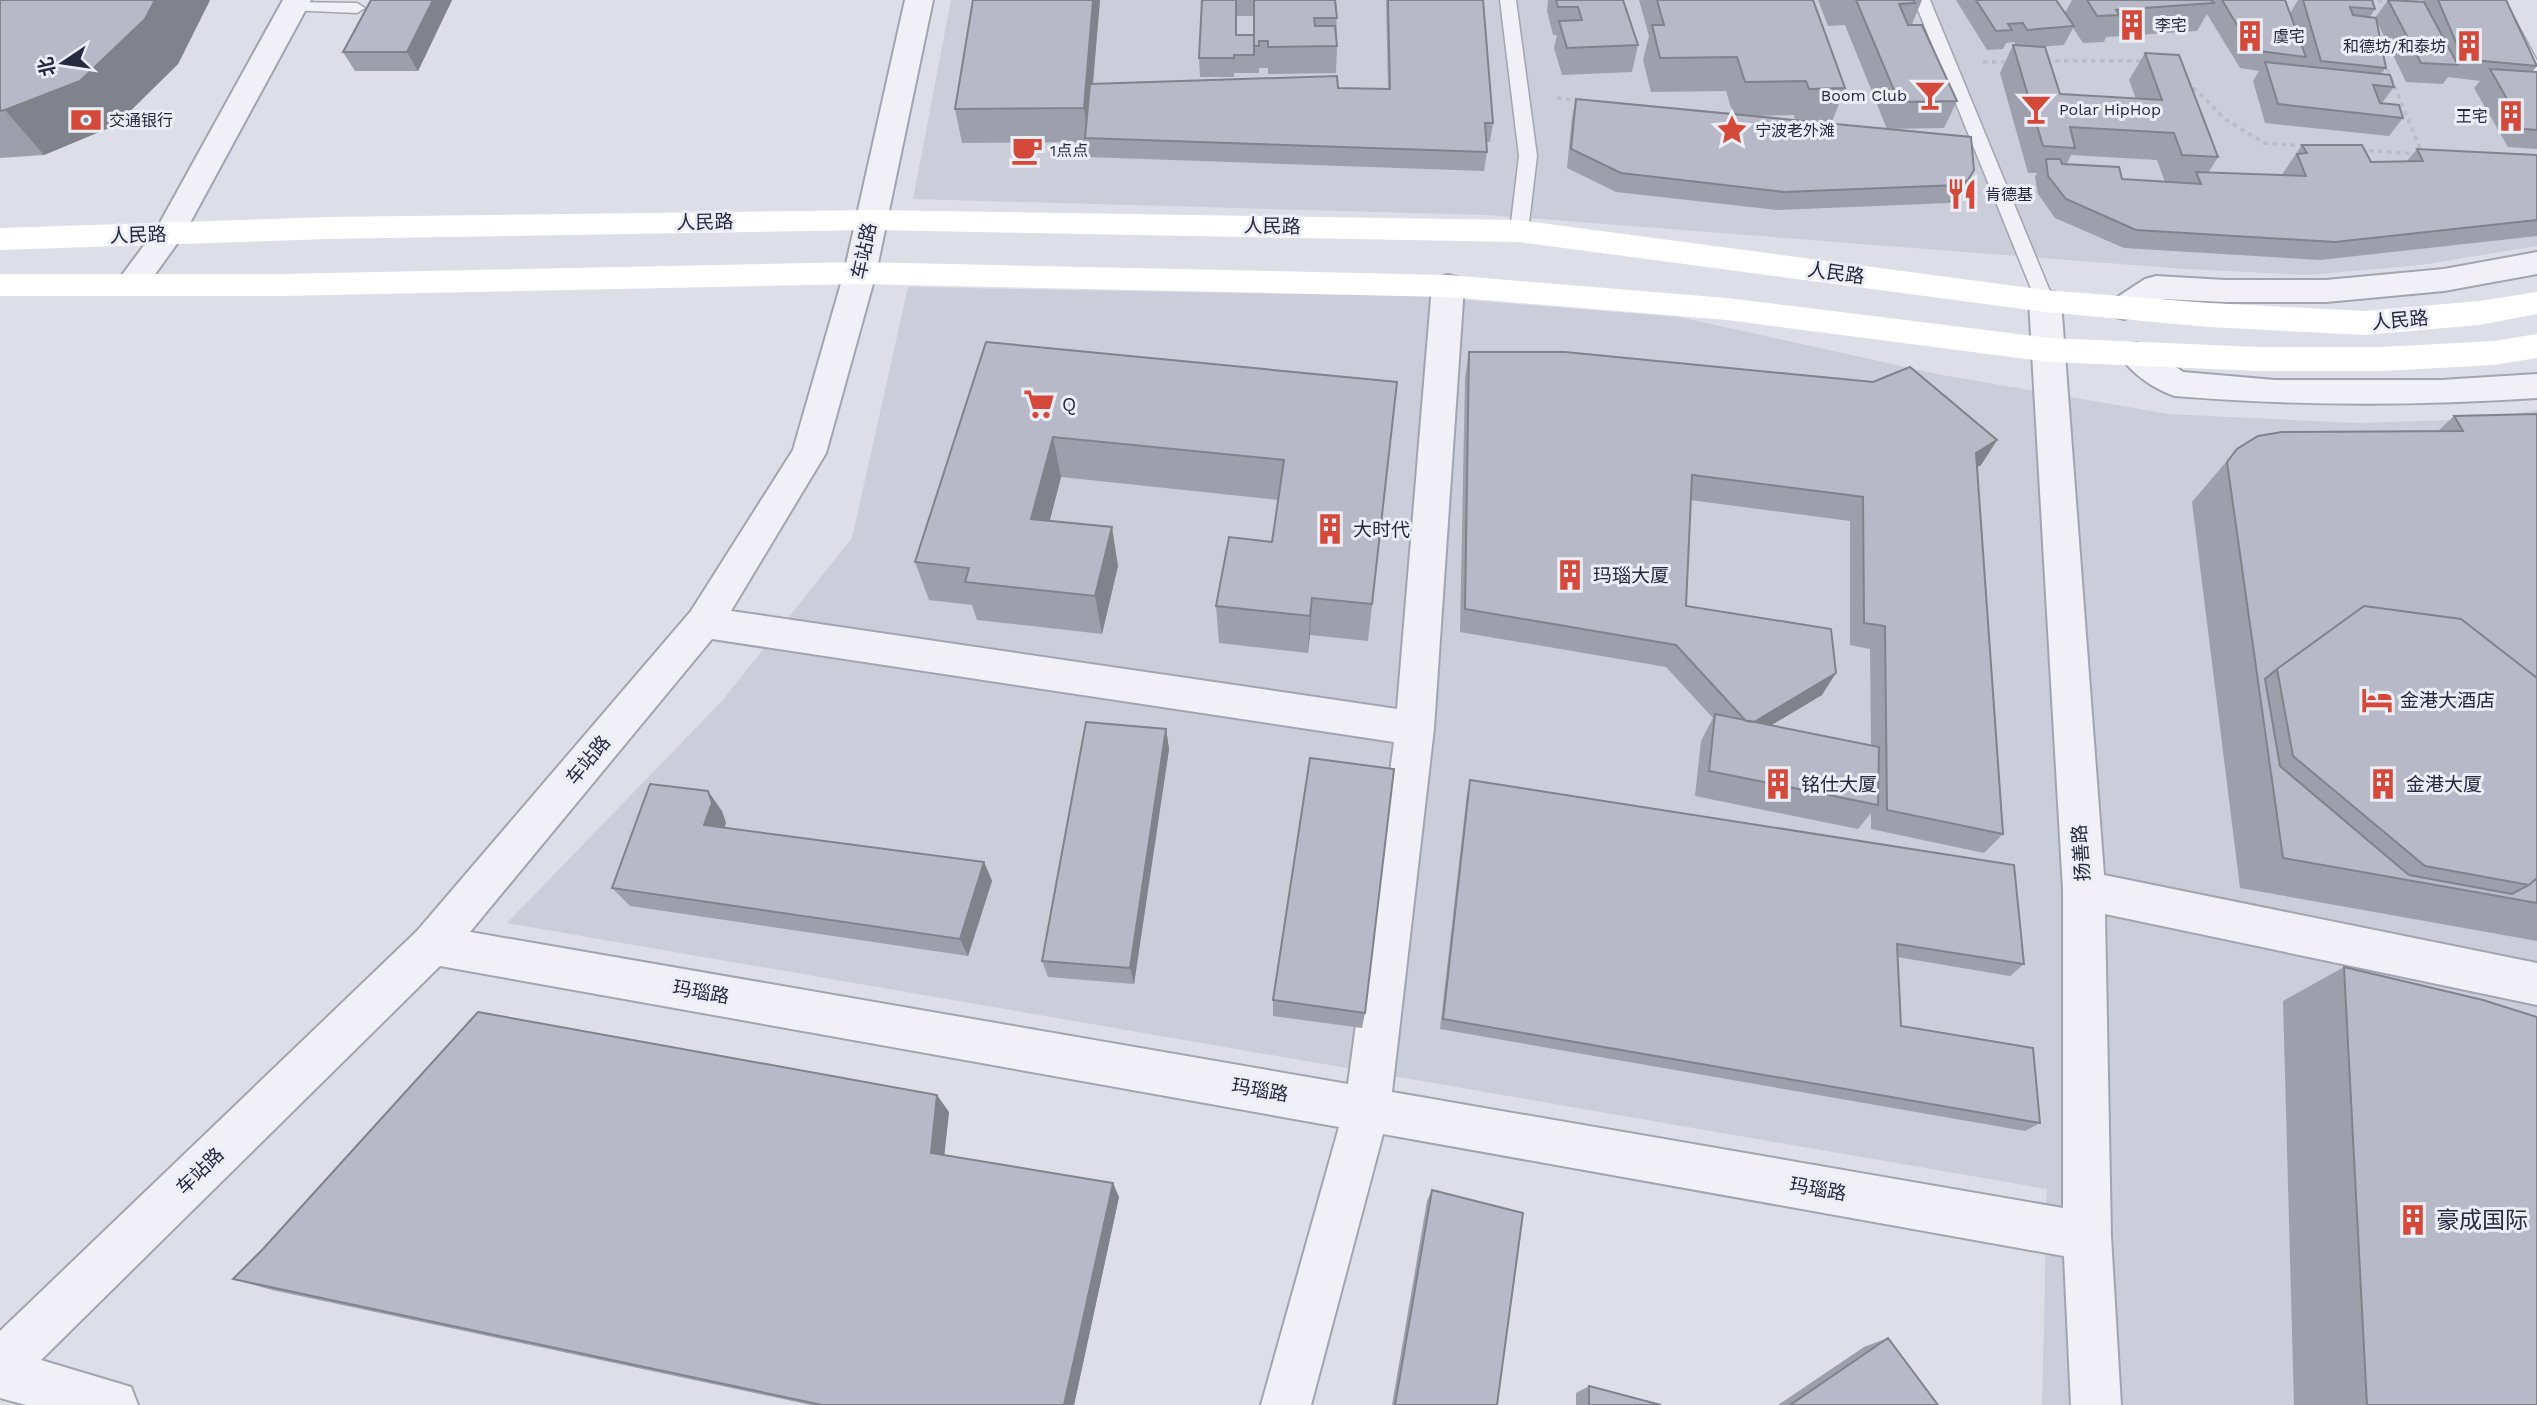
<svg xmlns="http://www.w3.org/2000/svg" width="2537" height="1405" font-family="'Work Sans','Noto Sans SC',sans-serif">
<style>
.built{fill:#cbcdda}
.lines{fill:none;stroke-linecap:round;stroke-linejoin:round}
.service-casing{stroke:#a2a4b2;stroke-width:3}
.minor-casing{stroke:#a2a4b2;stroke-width:4}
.path{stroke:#bbbcc6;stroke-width:3.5;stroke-dasharray:4.5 4.5;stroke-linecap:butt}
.service{fill:#f0f0f6;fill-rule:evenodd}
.minor{fill:#f0f0f6;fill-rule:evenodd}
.secondary{fill:#fff;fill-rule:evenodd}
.wall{fill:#9d9fac;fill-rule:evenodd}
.shaded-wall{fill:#80828c}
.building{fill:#b7b9c8;stroke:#80828c;stroke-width:2}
.labels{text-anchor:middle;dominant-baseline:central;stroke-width:6;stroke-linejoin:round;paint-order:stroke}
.far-poi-label{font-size:16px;fill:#26293f;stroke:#eceef5;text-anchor:start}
.street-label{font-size:19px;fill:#26293f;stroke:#eceef5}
.poi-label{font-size:19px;fill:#26293f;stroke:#eceef5;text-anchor:start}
.near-poi-label{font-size:23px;fill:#26293f;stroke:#eceef5;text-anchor:start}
</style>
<rect width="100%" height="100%" fill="#dddee8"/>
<path class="built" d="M 951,0 L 2504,0 L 2537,60 L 2537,246 L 2421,265 L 2309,275 L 2185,269 L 1488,215 L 913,199 Z
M 908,287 L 1417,296 L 1679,317 L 1942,375 L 2169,414 L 2356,423 L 2485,419 L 2537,410 L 2537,1405 L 2042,1405 L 2047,1189 L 507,923 L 722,701 L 852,538 Z"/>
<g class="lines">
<defs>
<path id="service" d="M 1500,0 L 1516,0 L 1537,156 L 1528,231 L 1525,235 L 1513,235 L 1510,231 L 1519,156 Z
M 1914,0 L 1930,0 L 2054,301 L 2052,306 L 2038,306 L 2036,301 Z
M 2488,0 L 2504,0 L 2537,61 L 2537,82 L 2529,77 Z
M 293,2 L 357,3 L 365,8 L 357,13 L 287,10 L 285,7 Z"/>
<path id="minor" d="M 283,0 L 311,0 L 184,234 L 143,291 L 132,294 L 121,291 L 116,283 L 157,228 Z
M 905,0 L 933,0 L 876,273 L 826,453 L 731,611 L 1397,709 L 1432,286 L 1437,278 L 1448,275 L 1459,278 L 1464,286 L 1434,728 L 1392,1092 L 2063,1208 L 2063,890 L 2029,301 L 2034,293 L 2045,290 L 2056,293 L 2061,301 L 2104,875 L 2537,963 L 2537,1005 L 2105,914 L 2111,1236 L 2121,1405 L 2071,1405 L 2064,1256 L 1383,1134 L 1311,1405 L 1261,1405 L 1339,1127 L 440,966 L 41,1360 L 131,1387 L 138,1405 L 26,1405 L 0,1398 L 0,1331 L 417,931 L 691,611 L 793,450 L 844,273 ZM 712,639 L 1394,742 L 1348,1084 L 470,932 Z
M 2537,252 L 2537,274 L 2444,291 L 2326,302 L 2225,302 L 2162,299 L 2135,316 L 2124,319 L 2113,316 L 2108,308 L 2113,300 L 2145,279 L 2156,276 L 2225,280 L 2326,280 L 2444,269 Z
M 2136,343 L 2148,347 L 2183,372 L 2275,380 L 2441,380 L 2537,374 L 2537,398 C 2414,406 2298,406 2175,396 C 2156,390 2130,373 2120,355 L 2124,347 Z"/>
</defs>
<use href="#service" class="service-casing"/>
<use href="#minor" class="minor-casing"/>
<path class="path" d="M 2404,1 L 2424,0
M 2369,2 L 2392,1
M 2046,61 L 2146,61
M 2384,61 L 2422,153
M 1983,62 L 2010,62
M 2187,81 L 2225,119 L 2264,143 L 2306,146
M 1557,98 L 1580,101
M 2360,150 L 2418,154"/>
<use href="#service" class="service"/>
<use href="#minor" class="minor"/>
<path class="secondary" d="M 871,210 L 1519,220 L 2045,290 L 2208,303 L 2365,311 L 2479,301 L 2537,292 L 2537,314 L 2479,325 L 2365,335 L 2208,327 L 2045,312 L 1519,242 L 871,230 L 327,239 L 0,250 L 0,228 L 327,217 Z
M 860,262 L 1448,275 L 1727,298 L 2050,338 L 2259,347 L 2382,347 L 2493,341 L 2537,334 L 2537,358 L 2493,365 L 2382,371 L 2259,371 L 2050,362 L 1727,320 L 1448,297 L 860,284 L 282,296 L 0,296 L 0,274 L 282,274 Z"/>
</g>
<path class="wall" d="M 0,0 L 210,0 L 178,64 L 116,125 L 44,155 L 0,158 Z
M 452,0 L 418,71 L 355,71 L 343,52 Z
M 1100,0 L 1093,84 L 1388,89 L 1386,0 L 1483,0 L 1493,123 L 1490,142 L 1486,142 L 1487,152 L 1484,171 L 1087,157 L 1085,142 L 962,143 L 955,109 Z
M 1202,0 L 1336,0 L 1337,46 L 1336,73 L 1268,74 L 1268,68 L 1259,68 L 1259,73 L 1234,73 L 1234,77 L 1200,77 L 1199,58 ZM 1237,16 L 1253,16 L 1254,35 L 1237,35 Z
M 1548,0 L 1623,0 L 1638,45 L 1632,72 L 1562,75 L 1554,48 L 1557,35 L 1553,35 L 1547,11 Z
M 1639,0 L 1813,0 L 1845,88 L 1832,122 L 1819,122 L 1974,170 L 1959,199 L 1948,203 L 1777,210 L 1616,192 L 1567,168 L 1572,117 L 1576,99 L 1733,114 L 1726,91 L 1651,92 L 1643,60 L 1649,36 ZM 1794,115 L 1795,120 L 1753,116 Z
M 1818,0 L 1922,0 L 1912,24 L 1957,101 L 1944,128 L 1887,129 L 1845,25 L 1828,26 Z
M 1956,0 L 2056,0 L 2065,13 L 2072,0 L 2285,0 L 2290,13 L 2298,0 L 2372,0 L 2375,9 L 2370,17 L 2375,18 L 2388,0 L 2422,2 L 2424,0 L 2506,0 L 2537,66 L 2533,71 L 2537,72 L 2537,149 L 2508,147 L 2474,88 L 2480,81 L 2448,77 L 2443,84 L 2406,82 L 2377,22 L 2386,68 L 2381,74 L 2394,87 L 2382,103 L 2403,118 L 2389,136 L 2265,123 L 2253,81 L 2259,71 L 2240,68 L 2207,14 L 2197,31 L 2106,37 L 2104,42 L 2083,43 L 2073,28 L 2064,45 L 2037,47 L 2060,94 L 2136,99 L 2129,80 L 2145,53 L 2218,157 L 2208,173 L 2284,176 L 2283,173 L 2302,145 L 2371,162 L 2407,161 L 2417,149 L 2537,155 L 2537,236 L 2320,260 L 2124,248 L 2055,218 L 2038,194 L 2035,177 L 2037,173 L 2028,173 L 2000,73 L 2013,45 L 2016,46 L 2014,42 L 2006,43 L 2003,49 L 1987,50 ZM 2071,155 L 2157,160 L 2165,182 L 2122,179 L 2066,165 Z
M 986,342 L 1397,382 L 1368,641 L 1310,635 L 1308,653 L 1219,643 L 1216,606 L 1272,542 L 1278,500 L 1061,477 L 1050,520 L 1118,566 L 1102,634 L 977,620 L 972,605 L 929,600 L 915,562 Z
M 1469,352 L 1997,440 L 1981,465 L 1977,467 L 2003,834 L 1984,853 L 1871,829 L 1871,813 L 1858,829 L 1695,796 L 1701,741 L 1713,718 L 1666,667 L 1460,632 L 1465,378 ZM 1690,500 L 1850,521 L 1850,645 L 1870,649 L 1871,745 L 1771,725 L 1822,695 L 1686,606 Z
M 2537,414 L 2537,941 L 2240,888 L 2192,502 L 2237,449 L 2438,431 L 2454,416 Z
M 1166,729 L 1169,749 L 1134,984 L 1048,977 L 1042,961 Z
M 1470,780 L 2024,964 L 2010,976 L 1897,957 L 1901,1026 L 2040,1123 L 2025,1131 L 1440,1029 L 1467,794 Z
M 722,811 L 726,823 L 724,828 L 984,862 L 992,881 L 968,956 L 630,906 L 612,888 Z
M 2344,967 L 2537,1405 L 2294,1405 L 2283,1001 Z
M 1273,1000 L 1365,1013 L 1362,1028 L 1273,1016 Z
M 949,1112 L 944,1155 L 1119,1197 L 1074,1405 L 811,1405 L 272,1290 L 233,1279 Z
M 1432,1190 L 1497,1405 L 1392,1405 L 1427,1201 Z
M 1888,1338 L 1938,1405 L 1778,1405 L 1864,1347 Z
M 1589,1386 L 1661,1405 L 1576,1405 L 1576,1393 Z"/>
<path class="shaded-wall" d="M 155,0 L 210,0 L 178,64 L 116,125 L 44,155 L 5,110 Z
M 433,0 L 452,0 L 418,71 L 407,52 Z
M 1093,0 L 1100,0 L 1088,138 L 1084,108 Z
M 1974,170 L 1959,199 L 1948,203 L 1958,185 Z
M 1053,437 L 1061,477 L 1040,558 L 1031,519 Z
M 1997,440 L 1981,465 L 1960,477 L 1976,453 Z
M 1112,527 L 1118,566 L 1102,634 L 1095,596 Z
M 1312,598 L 1310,635 L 1308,653 L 1310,616 Z
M 1836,673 L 1822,695 L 1738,745 L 1750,725 Z
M 1166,729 L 1169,749 L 1134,984 L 1130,968 Z
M 708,791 L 722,811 L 726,823 L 719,844 L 704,825 Z
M 984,862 L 992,881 L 968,956 L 960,939 Z
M 937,1095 L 949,1112 L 943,1168 L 931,1153 Z
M 1113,1183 L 1119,1197 L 1074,1405 L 1064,1405 Z"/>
<path class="building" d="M 0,0 L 155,0 L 145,19 L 80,81 L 5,110 L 0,111 Z
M 371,0 L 433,0 L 407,52 L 343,52 Z
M 973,0 L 1093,0 L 1084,108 L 955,109 Z
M 1202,0 L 1236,0 L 1236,35 L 1254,35 L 1254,55 L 1234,55 L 1234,58 L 1199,58 Z
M 1254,0 L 1335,0 L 1337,18 L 1314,18 L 1315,26 L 1335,26 L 1337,46 L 1268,47 L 1268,41 L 1259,41 L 1259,46 L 1254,46 Z
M 1388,0 L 1483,0 L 1493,123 L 1485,123 L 1487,152 L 1085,138 L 1090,84 L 1337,76 L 1338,88 L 1390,89 Z
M 1556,0 L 1623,0 L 1638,45 L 1567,48 L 1559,21 L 1582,20 L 1578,7 L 1558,7 Z
M 1657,0 L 1813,0 L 1845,88 L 1809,89 L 1806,81 L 1745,82 L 1737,57 L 1660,58 L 1652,25 L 1664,25 Z
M 1856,0 L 1913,0 L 1915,3 L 1899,4 L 1908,25 L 1922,25 L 1957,101 L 1899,102 Z
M 1976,0 L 2056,0 L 2074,26 L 2027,30 L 2023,23 L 2008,24 L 2012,30 L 1996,31 Z
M 2087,0 L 2211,0 L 2214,3 L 2116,10 L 2119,15 L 2097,16 Z
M 2222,0 L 2285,0 L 2306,57 L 2252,50 Z
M 2303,0 L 2372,0 L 2375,9 L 2350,7 L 2353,15 L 2376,18 L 2386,68 L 2321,61 Z
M 2388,0 L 2424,2 L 2458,65 L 2421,63 Z
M 2438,0 L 2506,0 L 2537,66 L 2463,59 Z
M 2013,45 L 2045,47 L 2060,94 L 2162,100 L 2145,53 L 2179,55 L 2218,157 L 2182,155 L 2174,133 L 2070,127 L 2075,148 L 2043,146 Z
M 2265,62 L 2390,75 L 2394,87 L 2373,85 L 2380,103 L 2399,105 L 2403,118 L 2278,104 Z
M 2490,69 L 2537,72 L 2537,130 L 2524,129 Z
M 1576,99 L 1971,137 L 1974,170 L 1968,180 L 1958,185 L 1784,192 L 1621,173 L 1571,149 Z
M 2302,145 L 2362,145 L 2371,162 L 2423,161 L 2417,149 L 2537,155 L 2537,220 L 2335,242 L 2136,230 L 2066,199 L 2048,176 L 2046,159 L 2060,159 L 2062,164 L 2119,167 L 2122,179 L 2201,184 L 2196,172 L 2306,176 L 2297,154 L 2307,153 Z
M 986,342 L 1397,382 L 1372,604 L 1312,598 L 1310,616 L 1216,606 L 1229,537 L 1272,542 L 1284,460 L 1053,437 L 1031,519 L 1112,527 L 1095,596 L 965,582 L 969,568 L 915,562 Z
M 1469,352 L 1565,352 L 1873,382 L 1910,367 L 1997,440 L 1976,453 L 2003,834 L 1887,810 L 1885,626 L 1864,623 L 1863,497 L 1692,475 L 1686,606 L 1831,629 L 1836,673 L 1754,722 L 1746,721 L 1676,645 L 1465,609 Z
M 2537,414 L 2537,678 L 2461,619 L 2364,606 L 2277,669 L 2265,679 L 2280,766 L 2409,875 L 2512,894 L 2529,885 L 2537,878 L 2537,903 L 2283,858 L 2227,462 L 2237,449 L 2258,436 L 2282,432 L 2463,431 L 2454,416 Z
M 2364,606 L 2461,619 L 2537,678 L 2537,878 L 2529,885 L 2425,866 L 2293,756 L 2277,669 Z
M 1715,714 L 1879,747 L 1878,805 L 1709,771 Z
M 1086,722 L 1166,729 L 1130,968 L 1042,961 Z
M 1310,758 L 1394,769 L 1365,1013 L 1273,1000 Z
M 1470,780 L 2014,865 L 2024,964 L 1897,944 L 1901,1026 L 2033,1048 L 2040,1123 L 1443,1019 Z
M 650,784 L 708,791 L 712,803 L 704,825 L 984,862 L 960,939 L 612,888 Z
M 2344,967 L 2483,1000 L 2537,1017 L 2537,1405 L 2367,1405 Z
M 478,1012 L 937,1095 L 931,1153 L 1113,1183 L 1064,1405 L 822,1405 L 233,1279 L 263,1249 Z
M 1432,1190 L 1523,1213 L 1497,1405 L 1395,1405 Z
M 1888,1338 L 1938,1405 L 1790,1405 Z
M 1589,1386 L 1661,1405 L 1589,1405 Z"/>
<defs>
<symbol id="building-bare" viewBox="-9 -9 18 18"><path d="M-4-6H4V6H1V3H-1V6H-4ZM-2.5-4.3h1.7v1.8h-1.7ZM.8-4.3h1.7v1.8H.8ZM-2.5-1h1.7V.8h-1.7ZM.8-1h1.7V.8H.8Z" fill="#d5493a" stroke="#eceef5" stroke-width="2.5" paint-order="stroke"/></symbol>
<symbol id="bar-bare" viewBox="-9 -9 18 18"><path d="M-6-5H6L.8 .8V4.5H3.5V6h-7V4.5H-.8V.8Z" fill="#d5493a" stroke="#eceef5" stroke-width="2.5" paint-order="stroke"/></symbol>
<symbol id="bank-bare" viewBox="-9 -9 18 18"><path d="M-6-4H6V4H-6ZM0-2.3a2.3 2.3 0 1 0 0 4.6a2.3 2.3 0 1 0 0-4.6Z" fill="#d5493a" stroke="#eceef5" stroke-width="2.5" paint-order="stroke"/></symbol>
<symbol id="sight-bare" viewBox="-9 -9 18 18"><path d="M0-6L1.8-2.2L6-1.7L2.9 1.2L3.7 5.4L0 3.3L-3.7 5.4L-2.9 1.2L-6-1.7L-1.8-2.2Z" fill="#d5493a" stroke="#eceef5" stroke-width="2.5" paint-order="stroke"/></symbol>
<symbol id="cafe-bare" viewBox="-9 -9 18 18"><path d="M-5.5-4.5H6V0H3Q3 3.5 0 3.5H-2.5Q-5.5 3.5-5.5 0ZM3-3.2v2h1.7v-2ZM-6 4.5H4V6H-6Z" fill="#d5493a" stroke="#eceef5" stroke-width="2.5" paint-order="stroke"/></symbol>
<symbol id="restaurant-bare" viewBox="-9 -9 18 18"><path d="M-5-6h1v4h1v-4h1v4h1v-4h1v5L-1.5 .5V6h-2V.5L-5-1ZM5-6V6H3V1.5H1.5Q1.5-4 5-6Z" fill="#d5493a" stroke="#eceef5" stroke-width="2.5" paint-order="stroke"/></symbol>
<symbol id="supermarket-bare" viewBox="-9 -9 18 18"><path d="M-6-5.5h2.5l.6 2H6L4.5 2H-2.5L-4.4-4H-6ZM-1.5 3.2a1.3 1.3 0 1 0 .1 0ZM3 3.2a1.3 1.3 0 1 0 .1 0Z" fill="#d5493a" stroke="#eceef5" stroke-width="2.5" paint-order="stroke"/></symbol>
<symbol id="hotel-bare" viewBox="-9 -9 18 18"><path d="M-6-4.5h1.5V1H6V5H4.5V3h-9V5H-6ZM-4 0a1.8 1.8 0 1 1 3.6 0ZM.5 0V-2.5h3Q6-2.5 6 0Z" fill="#d5493a" stroke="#eceef5" stroke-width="2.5" paint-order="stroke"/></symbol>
</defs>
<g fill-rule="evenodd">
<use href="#building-bare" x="2110" y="3" width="44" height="44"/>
<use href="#building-bare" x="2228" y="14" width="44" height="44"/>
<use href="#building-bare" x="2447" y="24" width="44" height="44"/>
<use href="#bar-bare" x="1908" y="73" width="44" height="44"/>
<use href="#bar-bare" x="2014" y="87" width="44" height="44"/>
<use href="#building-bare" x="2489" y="94" width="44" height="44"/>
<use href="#bank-bare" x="64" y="98" width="44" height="44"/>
<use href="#sight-bare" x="1710" y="108" width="44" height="44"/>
<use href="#cafe-bare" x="1005" y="128" width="44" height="44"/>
<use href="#restaurant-bare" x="1940" y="172" width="44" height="44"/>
<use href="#supermarket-bare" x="1017" y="382" width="44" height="44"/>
<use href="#building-bare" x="1308" y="507" width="44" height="44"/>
<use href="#building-bare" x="1548" y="553" width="44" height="44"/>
<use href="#hotel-bare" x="2355" y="678" width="44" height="44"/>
<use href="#building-bare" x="1756" y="762" width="44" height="44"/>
<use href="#building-bare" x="2361" y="762" width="44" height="44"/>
<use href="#building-bare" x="2391" y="1198" width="44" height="44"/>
</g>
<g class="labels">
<g class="far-poi-label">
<text x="2155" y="25">李宅</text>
<text x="2273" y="36">虞宅</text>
<text x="2446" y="46" text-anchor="end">和德坊/和泰坊</text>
<text x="1907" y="95" text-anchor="end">Boom Club</text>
<text x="2059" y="109">Polar HipHop</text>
<text x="2488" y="116" text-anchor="end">王宅</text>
<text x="109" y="120">交通银行</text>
<text x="1755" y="130">宁波老外滩</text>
<text x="1050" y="150">1点点</text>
<text x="1985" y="194">肯德基</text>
</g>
<g class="street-label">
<text transform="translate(705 222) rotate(-1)">人民路</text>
<text transform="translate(1272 226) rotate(1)">人民路</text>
<text transform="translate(138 235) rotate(-2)">人民路</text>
<text transform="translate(864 251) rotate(-78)">车站路</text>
<text transform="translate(1836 273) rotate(8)">人民路</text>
<text transform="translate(2400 320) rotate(-5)">人民路</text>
<text transform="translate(588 760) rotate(-50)">车站路</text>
<text transform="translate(2081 853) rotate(-94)">扬善路</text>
<text transform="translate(701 992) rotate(10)">玛瑙路</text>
<text transform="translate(1260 1090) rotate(10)">玛瑙路</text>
<text transform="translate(200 1171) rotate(-44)">车站路</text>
<text transform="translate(1818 1189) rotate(10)">玛瑙路</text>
</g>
<g class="poi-label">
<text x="1062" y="404">Q</text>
<text x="1353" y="529">大时代</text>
<text x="1593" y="575">玛瑙大厦</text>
<text x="2400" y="700">金港大酒店</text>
<text x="1801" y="784">铭仕大厦</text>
<text x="2406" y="784">金港大厦</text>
</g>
<g class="near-poi-label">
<text x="2436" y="1220">豪成国际</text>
</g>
</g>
<g transform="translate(63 63) rotate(257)" stroke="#eceef5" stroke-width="5" paint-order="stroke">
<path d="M0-5L12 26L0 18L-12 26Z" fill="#26293f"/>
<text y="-10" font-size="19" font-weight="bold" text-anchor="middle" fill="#26293f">北</text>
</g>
</svg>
